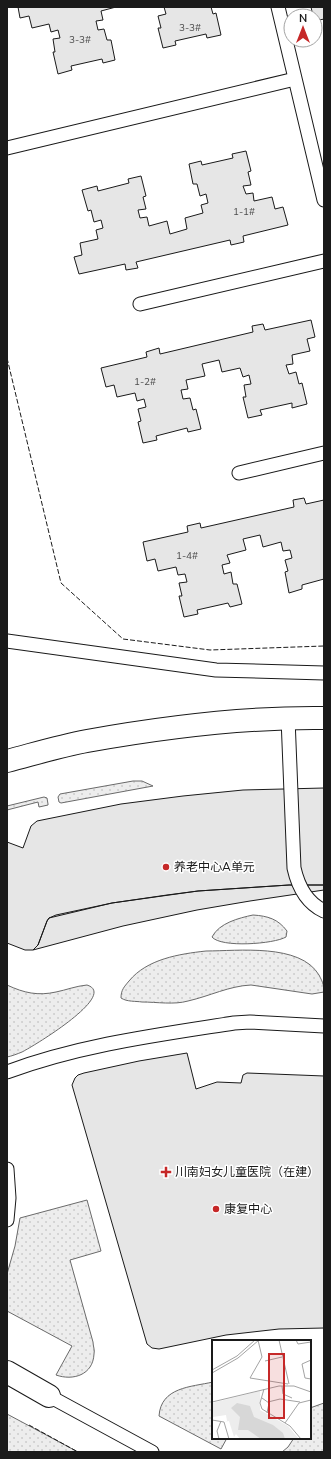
<svg xmlns="http://www.w3.org/2000/svg" width="331" height="1459" font-family="'Nunito Sans','Noto Sans SC',sans-serif">
<style>
.grass{fill:url(#grass-dots);stroke:#6a6a6a}
.building{fill:#e6e6e6;stroke:#1a1a1a}
.lines{fill:none;stroke-linecap:round;stroke-linejoin:round}
.lane-casing{stroke:#1a1a1a;stroke-width:15}
.street-casing{stroke:#1a1a1a;stroke-width:24}
.lane{stroke:#fff;stroke-width:13}
.street{stroke:#fff;stroke-width:22}
.fence{stroke:#1a1a1a;stroke-width:1;stroke-dasharray:5 2;stroke-linecap:butt}
.poi-dot{fill:#c62828;stroke:#fff;stroke-width:1.5}
.labels{text-anchor:middle;dominant-baseline:central;stroke-width:3;stroke-linejoin:round;paint-order:stroke}
.number-label{font-size:10px;fill:#4d4d4d}
.poi-label{font-size:12px;fill:#1a1a1a;stroke:#fff;text-anchor:start}
.inset-road{fill:none;stroke:#a3a3a3;stroke-width:1}
.view{fill:#c62828;fill-opacity:0.15;stroke:#c62828;stroke-width:2}
.inset-edge{fill:none;stroke:#1a1a1a;stroke-width:2}
</style>
<defs>
<pattern id="grass-dots" width="8" height="8" patternUnits="userSpaceOnUse"><rect width="8" height="8" fill="#ededed"/><path d="M2 2h.1M6 6h.1" fill="none" stroke="#cbcbcb" stroke-width="1.8" stroke-linecap="round"/></pattern>
</defs>
<rect width="100%" height="100%" fill="#fff"/>
<path class="grass" d="M 133,781 L 142,781 L 153,786 L 61,803 L 59,802 L 58,797 L 60,794 Z
M 44,797 L 47,798 L 48,804 L 48,805 L 39,807 L 38,802 L 7,810 L 7,806 Z
M 253,915 C 268,916 278,919 287,931 L 286,937 C 274,944 221,948 212,937 C 219,923 239,918 253,915 Z
M 206,951 C 238,951 300,943 319,975 C 322,981 324,984 324,992 L 312,994 L 251,985 C 229,986 210,996 188,1001 C 174,1005 157,1002 142,1002 C 136,1001 127,1002 121,998 C 121,990 124,987 129,981 C 147,959 179,954 206,951 Z
M 7,985 C 24,993 38,996 56,992 C 66,990 76,986 87,985 C 119,995 32,1047 22,1052 C 17,1054 12,1056 7,1057 Z
M 87,1200 L 101,1251 L 70,1260 L 93,1342 C 93,1346 95,1350 94,1354 C 93,1375 73,1381 56,1375 L 72,1346 L 7,1311 L 7,1274 L 15,1246 L 20,1218 Z
M 213,1382 L 213,1438 L 227,1438 L 221,1449 L 159,1416 C 161,1387 191,1387 213,1382 Z
M 324,1403 L 324,1452 L 282,1452 L 288,1447 L 294,1438 L 310,1438 L 310,1408 Z
M 7,1414 L 78,1452 L 7,1452 Z"/>
<path class="building" d="M 18,7 L 116,7 L 101,11 L 103,20 L 96,21 L 98,30 L 104,29 L 107,40 L 111,40 L 115,60 L 103,63 L 102,59 L 71,66 L 72,70 L 58,74 L 53,52 L 55,52 L 53,39 L 60,38 L 58,30 L 51,32 L 49,24 L 32,28 L 29,16 L 20,18 Z
M 164,7 L 211,7 L 213,14 L 216,13 L 221,35 L 207,38 L 206,34 L 175,41 L 176,45 L 163,48 L 158,28 L 161,28 L 158,16 L 166,14 Z
M 311,7 L 324,7 L 324,19 L 315,21 L 315,16 L 313,16 Z
M 246,151 L 251,171 L 248,172 L 251,185 L 243,186 L 246,194 L 253,193 L 254,201 L 272,197 L 275,209 L 283,207 L 288,225 L 243,236 L 244,242 L 231,245 L 230,240 L 136,262 L 138,268 L 126,270 L 125,264 L 79,274 L 74,257 L 82,255 L 80,243 L 98,239 L 96,230 L 103,228 L 101,220 L 94,222 L 91,210 L 88,211 L 82,190 L 97,186 L 98,191 L 129,183 L 128,179 L 141,176 L 146,196 L 143,197 L 146,209 L 138,210 L 140,218 L 147,217 L 149,226 L 167,221 L 170,234 L 187,229 L 185,218 L 203,213 L 201,205 L 208,203 L 206,194 L 200,196 L 197,184 L 193,184 L 189,164 L 201,161 L 202,165 L 233,158 L 232,154 Z
M 311,320 L 315,337 L 307,339 L 310,351 L 292,355 L 293,364 L 286,365 L 289,374 L 296,372 L 299,384 L 302,383 L 307,404 L 292,408 L 292,403 L 260,410 L 262,415 L 248,418 L 243,397 L 246,397 L 244,385 L 251,384 L 249,375 L 243,377 L 240,368 L 222,372 L 219,360 L 202,364 L 205,376 L 186,380 L 188,389 L 181,390 L 183,399 L 190,398 L 193,410 L 196,409 L 201,429 L 188,432 L 187,428 L 156,436 L 157,440 L 143,443 L 138,422 L 141,421 L 138,409 L 146,407 L 144,399 L 137,401 L 135,393 L 117,397 L 114,385 L 106,387 L 101,368 L 147,357 L 146,352 L 159,348 L 160,354 L 253,332 L 252,326 L 263,324 L 265,330 Z
M 304,498 L 306,504 L 324,500 L 324,579 L 302,585 L 302,589 L 289,593 L 285,572 L 288,571 L 285,560 L 292,558 L 290,550 L 283,551 L 281,542 L 263,547 L 260,535 L 243,539 L 246,550 L 227,555 L 230,563 L 222,565 L 224,574 L 231,572 L 233,584 L 237,584 L 242,604 L 230,607 L 228,603 L 197,610 L 198,614 L 184,617 L 179,596 L 182,596 L 179,583 L 187,582 L 185,574 L 178,575 L 176,567 L 158,571 L 155,559 L 147,561 L 143,542 L 188,532 L 187,526 L 200,523 L 201,528 L 294,507 L 293,500 Z
M 324,788 L 324,885 L 289,885 L 198,891 L 112,903 L 49,918 L 47,921 L 38,945 L 33,950 L 25,950 L 7,943 L 7,842 L 23,848 L 31,826 L 37,821 L 121,804 L 183,796 L 243,790 Z
M 289,885 L 324,885 L 324,890 L 250,901 L 197,910 L 123,926 L 33,950 L 38,945 L 47,921 L 49,918 L 56,915 L 112,903 L 167,895 L 198,891 Z
M 187,1053 L 196,1089 L 217,1082 L 241,1083 L 243,1075 L 247,1073 L 324,1076 L 324,1328 L 279,1329 L 226,1335 L 159,1349 L 152,1348 L 147,1344 L 72,1085 L 75,1078 L 78,1075 L 84,1073 L 139,1061 Z"/>
<g class="lines">
<defs>
<path id="lane" d="M 278,7 L 324,200
M 7,148 L 295,79
M 140,304 L 324,261
M 239,473 L 324,453
M 7,641 L 216,670 L 324,673
M 288,718 L 294,868 C 298,886 307,903 324,911
M 7,1072 C 80,1045 157,1035 234,1023 L 250,1022 L 324,1026
M 7,1169 L 9,1198 L 7,1220
M 49,1396 L 152,1452"/>
<path id="street" d="M 7,761 C 34,754 60,746 87,741 C 165,727 245,717 324,718
M 7,1372 L 49,1396"/>
</defs>
<use href="#lane" class="lane-casing"/>
<use href="#street" class="street-casing"/>
<use href="#lane" class="lane"/>
<use href="#street" class="street"/>
<path class="fence" d="M 7,358 L 61,583 L 123,639 L 210,650 L 324,646
M 29,1425 L 78,1452"/>
</g>
<g class="poi-dot">
<circle cx="166" cy="867" r="4"/>
<path d="M164 1166h4v4h4v4h-4v4h-4v-4h-4v-4h4z"/>
<circle cx="216" cy="1209" r="4"/>
</g>
<g class="labels">
<g class="number-label">
<text x="190" y="28">3-3#</text>
<text x="80" y="40">3-3#</text>
<text x="244" y="212">1-1#</text>
<text x="145" y="382">1-2#</text>
<text x="187" y="556">1-4#</text>
</g>
<g class="poi-label">
<text x="174" y="867">养老中心A单元</text>
<text x="175" y="1172">川南妇女儿童医院（在建）</text>
<text x="224" y="1209">康复中心</text>
</g>
</g>
<g transform="translate(212 1340)">
<rect width="99" height="99" fill="#fff"/>
<path d="M 48,51 L 48,70 L 76,86 L 87,99 L 28,99 L 24,94 L 22,97 L 17,81 L 12,82 L 15,81 L 14,75 L 1,77 L 0,79 L 0,63 Z" fill="#ededed"/>
<path d="M 25,63 L 38,66 L 42,77 L 61,85 L 71,93 L 73,99 L 49,99 L 36,90 L 26,90 L 28,77 L 19,68 Z" fill="#d7d7d7"/>
<path class="inset-road" d="M 46,0 L 50,17 L 38,38 L 76,44M 67,0 L 77,44M 84,0 L 86,4 L 99,2M 99,20 L 90,24 L 93,38 L 99,39M 53,21 L 70,17M 0,30 L 25,16 L 43,0M 0,33 L 26,18 L 47,0M 70,46 L 71,54 L 80,58M 52,49 L 48,63 L 50,69 L 78,86 L 89,99M 50,58 L 57,63 L 55,73M 0,62 L 67,46 L 82,46 L 99,52M 56,62 L 68,59 L 88,62M 0,80 L 12,82 L 17,99M 73,83 L 87,63 L 99,60M 7,99 L 5,91 L 9,81"/>
<path class="view" d="M 57,14 L 72,14 L 72,78 L 57,78 Z"/>
<rect width="99" height="99" class="inset-edge"/>
</g>
<rect width="331" height="1459" fill="none" stroke="#1a1a1a" stroke-width="16"/>
<g transform="translate(303 28)"><circle r="19" fill="#ffffff" stroke="#a3a3a3"/>
<path d="M0-3L7 15L0 10L-7 15Z" fill="#c62828"/>
<text y="-6" font-size="11" font-weight="bold" text-anchor="middle" fill="#1a1a1a">N</text>
</g>
</svg>
